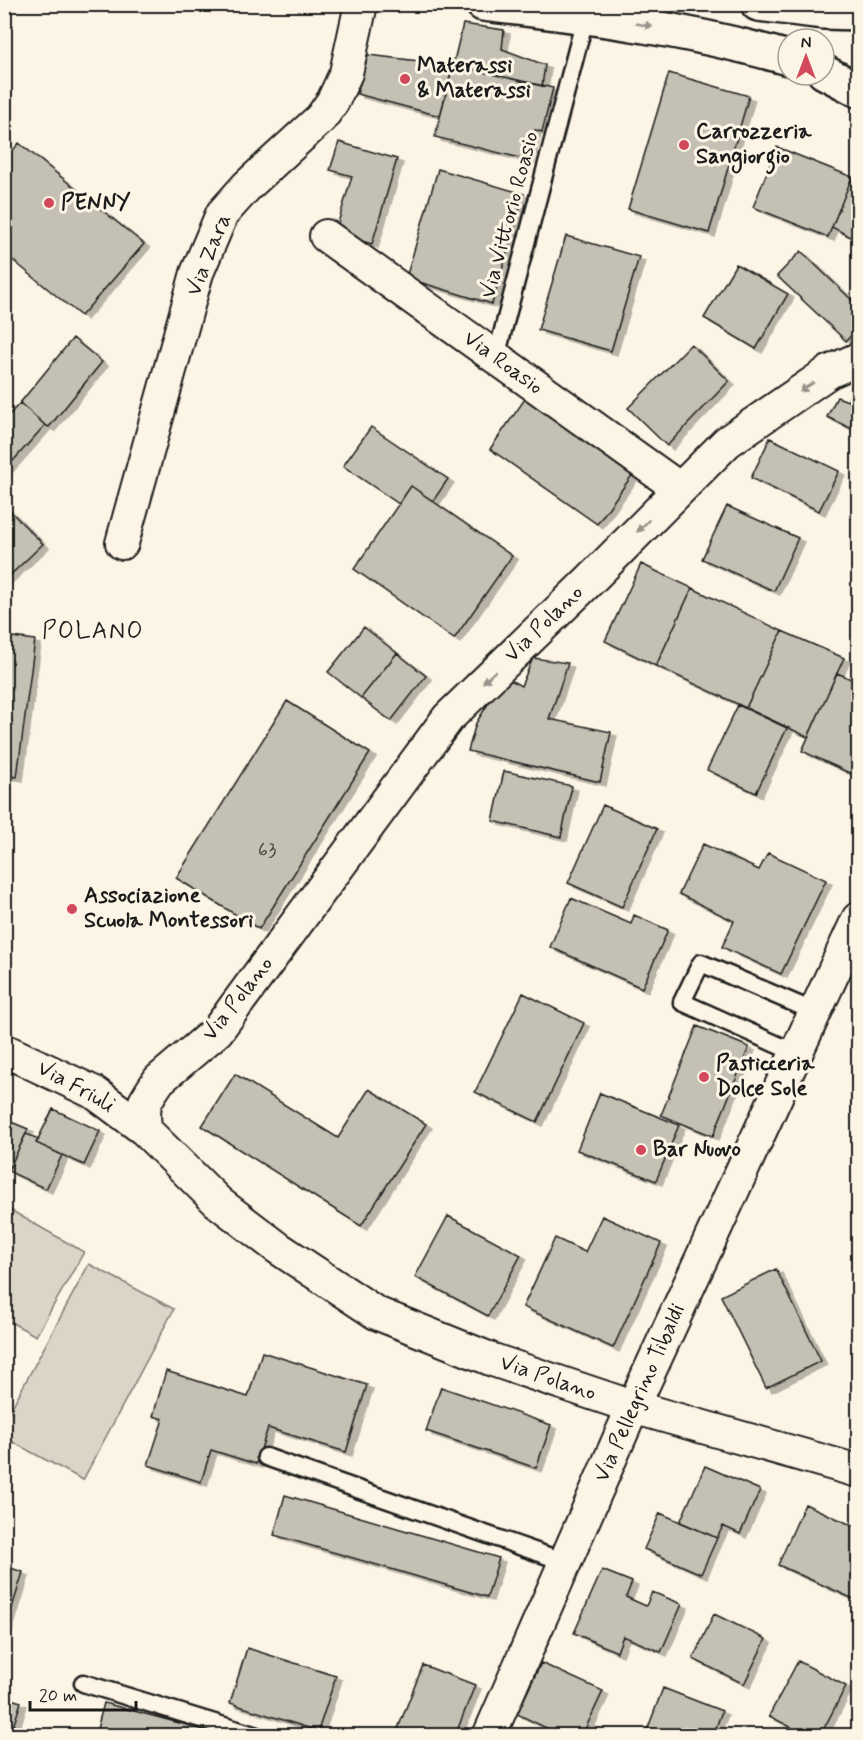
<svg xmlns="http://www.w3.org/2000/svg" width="863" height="1740" font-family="Mynerve,sans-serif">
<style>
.green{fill:#dbd5c8;stroke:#7c7872;stroke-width:1.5}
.building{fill:#c4c0b3;stroke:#1c1c1c;stroke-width:1.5;filter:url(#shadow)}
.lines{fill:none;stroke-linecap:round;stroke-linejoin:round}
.lane-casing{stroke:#1c1c1c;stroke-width:21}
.street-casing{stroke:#1c1c1c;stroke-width:36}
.primary-casing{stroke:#1c1c1c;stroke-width:38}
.lane{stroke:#fcf5e5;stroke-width:16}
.street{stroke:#fcf5e5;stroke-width:32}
.primary{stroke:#fcf5e5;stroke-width:33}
.oneway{fill:#97938b}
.poi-dot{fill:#d1495b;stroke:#fcf5e5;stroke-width:2}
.labels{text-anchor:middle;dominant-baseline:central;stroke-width:6;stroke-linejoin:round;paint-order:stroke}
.number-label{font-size:20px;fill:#464542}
.poi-label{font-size:22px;font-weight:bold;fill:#1c1c1c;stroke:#fcf5e5;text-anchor:start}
.street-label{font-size:22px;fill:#1c1c1c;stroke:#fcf5e5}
.neighbourhood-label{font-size:24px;letter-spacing:1.5px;fill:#1c1c1c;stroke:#fcf5e5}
</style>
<defs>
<filter id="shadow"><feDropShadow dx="6" dy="4" stdDeviation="0" flood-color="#0004"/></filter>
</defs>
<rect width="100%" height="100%" fill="#fcf5e5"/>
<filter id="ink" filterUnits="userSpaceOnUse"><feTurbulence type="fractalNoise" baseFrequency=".0167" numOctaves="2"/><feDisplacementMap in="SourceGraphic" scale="12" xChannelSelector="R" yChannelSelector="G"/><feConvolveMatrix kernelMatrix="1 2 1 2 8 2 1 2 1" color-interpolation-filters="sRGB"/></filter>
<g filter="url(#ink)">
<path class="green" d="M 5,1207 L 84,1252 L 36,1336 L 5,1319 Z
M 89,1264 L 174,1309 L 83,1480 L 5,1438 L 4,1422 Z"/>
<path class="building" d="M 463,24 L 504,30 L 502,49 L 545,65 L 542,86 L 453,65 Z
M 368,55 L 453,65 L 440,116 L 357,94 Z
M 453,65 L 553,88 L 542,132 L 535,130 L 528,160 L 435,137 Z
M 669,73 L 749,96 L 709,233 L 628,209 Z
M 339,142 L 397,159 L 372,244 L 335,233 L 352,176 L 330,170 Z
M 19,143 L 144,244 L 81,316 L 4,253 L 4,161 Z
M 777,147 L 852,177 L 828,237 L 753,207 Z
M 438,169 L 524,194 L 492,304 L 406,278 Z
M 852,177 L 858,180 L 858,241 L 832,227 Z
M 566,236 L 639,257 L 611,351 L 538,330 Z
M 801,251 L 858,306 L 858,328 L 846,341 L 777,276 Z
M 736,264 L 788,294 L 756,349 L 704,318 Z
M 73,338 L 102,362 L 49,427 L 45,425 L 20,403 Z
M 691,344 L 729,381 L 667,446 L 628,408 Z
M 858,390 L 858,432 L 827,417 L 837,397 L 848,401 L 851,393 Z
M 525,399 L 633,474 L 597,524 L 490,449 Z
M 20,403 L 45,425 L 4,471 L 4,420 Z
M 371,427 L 448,479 L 433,501 L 411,486 L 399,504 L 343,466 Z
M 770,438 L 839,471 L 819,511 L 751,478 Z
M 411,486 L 512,556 L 454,639 L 354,569 Z
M 4,505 L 43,544 L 4,581 Z
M 727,506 L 798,538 L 774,591 L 702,559 Z
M 641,564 L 692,588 L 656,666 L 605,641 Z
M 692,588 L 782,631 L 746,708 L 656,666 Z
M 364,627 L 397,653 L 361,698 L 328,672 Z
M 782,631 L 844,658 L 808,737 L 746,708 Z
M 4,636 L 35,640 L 17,777 L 4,775 Z
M 397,653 L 426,676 L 391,721 L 361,698 Z
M 533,658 L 568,663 L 549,719 L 611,732 L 600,782 L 468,751 L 476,723 L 505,677 L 521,686 Z
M 837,673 L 858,682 L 858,777 L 802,751 Z
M 287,701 L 370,753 L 259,929 L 176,878 Z
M 738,705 L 787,728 L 756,793 L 707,770 Z
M 504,771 L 572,786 L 561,837 L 493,821 Z
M 603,805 L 657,829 L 622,907 L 568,883 Z
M 703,844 L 759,870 L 768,853 L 826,880 L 781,974 L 722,947 L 734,921 L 679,894 Z
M 571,898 L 631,924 L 634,915 L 668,930 L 642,988 L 550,947 Z
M 523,993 L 584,1023 L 537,1122 L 475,1092 Z
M 697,1026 L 749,1047 L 713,1136 L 661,1115 Z
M 235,1074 L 338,1138 L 369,1089 L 426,1124 L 361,1226 L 202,1126 Z
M 600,1093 L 679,1125 L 656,1181 L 577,1150 Z
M 53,1109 L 100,1131 L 84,1165 L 36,1143 Z
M 4,1119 L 28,1129 L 10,1167 L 4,1165 Z
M 26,1134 L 39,1139 L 36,1143 L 62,1155 L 46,1189 L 8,1171 Z
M 448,1216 L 521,1255 L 488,1316 L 415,1277 Z
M 602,1216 L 661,1243 L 613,1348 L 523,1307 L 555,1238 L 585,1252 Z
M 776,1269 L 821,1361 L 766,1388 L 721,1296 Z
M 858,1310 L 858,1329 L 851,1313 Z
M 262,1352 L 367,1385 L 346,1452 L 268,1428 L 256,1464 L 211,1450 L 201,1482 L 148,1465 L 163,1419 L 153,1416 L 166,1371 L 248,1397 Z
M 441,1387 L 551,1425 L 536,1468 L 426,1431 Z
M 705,1466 L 760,1490 L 740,1534 L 723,1526 L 717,1538 L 680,1522 Z
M 285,1495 L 499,1558 L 487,1597 L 274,1535 Z
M 805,1504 L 858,1528 L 858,1601 L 778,1565 Z
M 660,1513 L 717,1538 L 701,1574 L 644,1549 Z
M 4,1566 L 23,1572 L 4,1634 Z
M 602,1570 L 632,1582 L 626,1597 L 646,1606 L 652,1592 L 682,1604 L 661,1652 L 623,1636 L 617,1652 L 574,1633 Z
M 714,1614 L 766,1639 L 744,1684 L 693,1659 Z
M 247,1648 L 336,1676 L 318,1731 L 230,1703 Z
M 798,1661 L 846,1686 L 820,1736 L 808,1736 L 769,1716 Z
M 541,1663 L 603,1691 L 582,1736 L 563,1736 L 517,1714 Z
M 423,1665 L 475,1685 L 455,1736 L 395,1736 Z
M 663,1688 L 722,1711 L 713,1736 L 645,1736 Z
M 4,1697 L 21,1702 L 10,1736 L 4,1736 Z
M 104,1703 L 213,1732 L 212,1736 L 95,1736 Z"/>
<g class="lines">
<defs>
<path id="lane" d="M 496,357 L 586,15
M 796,1053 L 682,1002 L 701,963 L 815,1012
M 266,1457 L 565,1562
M 83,1683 L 257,1736"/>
<path id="street" d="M 326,236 L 680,489
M 122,543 L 197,273 L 222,214 L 247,186 L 321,118 L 333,101 L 346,73 L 361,4
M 4,1050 L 95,1093 L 145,1130 L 219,1203 L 278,1248 L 376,1313 L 493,1360 L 633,1407 L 858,1471
M 145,1130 L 144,1114 L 145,1102 L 151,1092 L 159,1080 L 217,1031 L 448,718 L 590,580 L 727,442 L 829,372 L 858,359
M 489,1736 L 633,1407 L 858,919"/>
<path id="primary" d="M 483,4 C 586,16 688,29 788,58
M 758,4 L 824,12 L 858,13
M 824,72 L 858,90"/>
</defs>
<use href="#lane" class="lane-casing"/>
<use href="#street" class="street-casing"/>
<use href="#primary" class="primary-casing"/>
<use href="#lane" class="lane"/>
<use href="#street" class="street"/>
<use href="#primary" class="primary"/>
</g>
<defs><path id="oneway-solid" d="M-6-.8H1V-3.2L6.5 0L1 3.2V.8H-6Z" transform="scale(1.5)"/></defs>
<g class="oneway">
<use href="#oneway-solid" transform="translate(644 25) rotate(10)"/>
<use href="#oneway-solid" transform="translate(807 387) rotate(146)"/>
<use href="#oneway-solid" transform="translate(643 526) rotate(135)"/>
<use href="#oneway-solid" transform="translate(489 677) rotate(136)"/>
</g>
</g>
<g class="poi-dot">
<circle cx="405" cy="79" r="6"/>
<circle cx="684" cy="145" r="6"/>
<circle cx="49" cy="203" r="6"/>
<circle cx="72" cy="909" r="6"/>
<circle cx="704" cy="1077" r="6"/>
<circle cx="641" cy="1150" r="6"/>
</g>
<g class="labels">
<g class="number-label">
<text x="267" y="850">63</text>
</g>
<g class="poi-label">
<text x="417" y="66">Materassi<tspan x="417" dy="25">&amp; Materassi</tspan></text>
<text x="696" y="132">Carrozzeria<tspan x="696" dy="25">Sangiorgio</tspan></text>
<text x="61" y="203">PENNY</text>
<text x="84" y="896">Associazione<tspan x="84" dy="25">Scuola Montessori</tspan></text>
<text x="716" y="1064">Pasticceria<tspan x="716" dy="25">Dolce Sole</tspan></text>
<text x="653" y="1150">Bar Nuovo</text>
</g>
<g class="street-label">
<text transform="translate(510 215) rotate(-75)">Via Vittorio Roasio</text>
<text transform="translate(209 255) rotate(-68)">Via Zara</text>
<text transform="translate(503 363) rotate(36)">Via Roasio</text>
<text transform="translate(544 624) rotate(-44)">Via Polano</text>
<text transform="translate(238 999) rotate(-52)">Via Polano</text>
<text transform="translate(76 1087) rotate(29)">Via Friuli</text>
<text transform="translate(548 1378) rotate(19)">Via Polano</text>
<text transform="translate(640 1393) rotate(-66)">Via Pellegrino Tibaldi</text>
</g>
<g class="neighbourhood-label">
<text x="93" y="631">POLANO</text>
</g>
</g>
<rect width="863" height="1740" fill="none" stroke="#fcf5e5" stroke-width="24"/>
<rect x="12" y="12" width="839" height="1716" fill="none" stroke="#1c1c1c" stroke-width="2" filter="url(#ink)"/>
<g transform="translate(806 57)"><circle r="28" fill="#fcf5e5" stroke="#a29e95" stroke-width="1.5"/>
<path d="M0-4.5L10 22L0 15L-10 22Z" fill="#d1495b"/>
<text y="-9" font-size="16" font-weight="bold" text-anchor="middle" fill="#1c1c1c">N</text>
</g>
<path d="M30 1701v9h106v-9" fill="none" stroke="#1c1c1c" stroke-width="3"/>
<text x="39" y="1701" font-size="18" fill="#1c1c1c" stroke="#fcf5e5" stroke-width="4.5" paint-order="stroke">20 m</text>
</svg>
